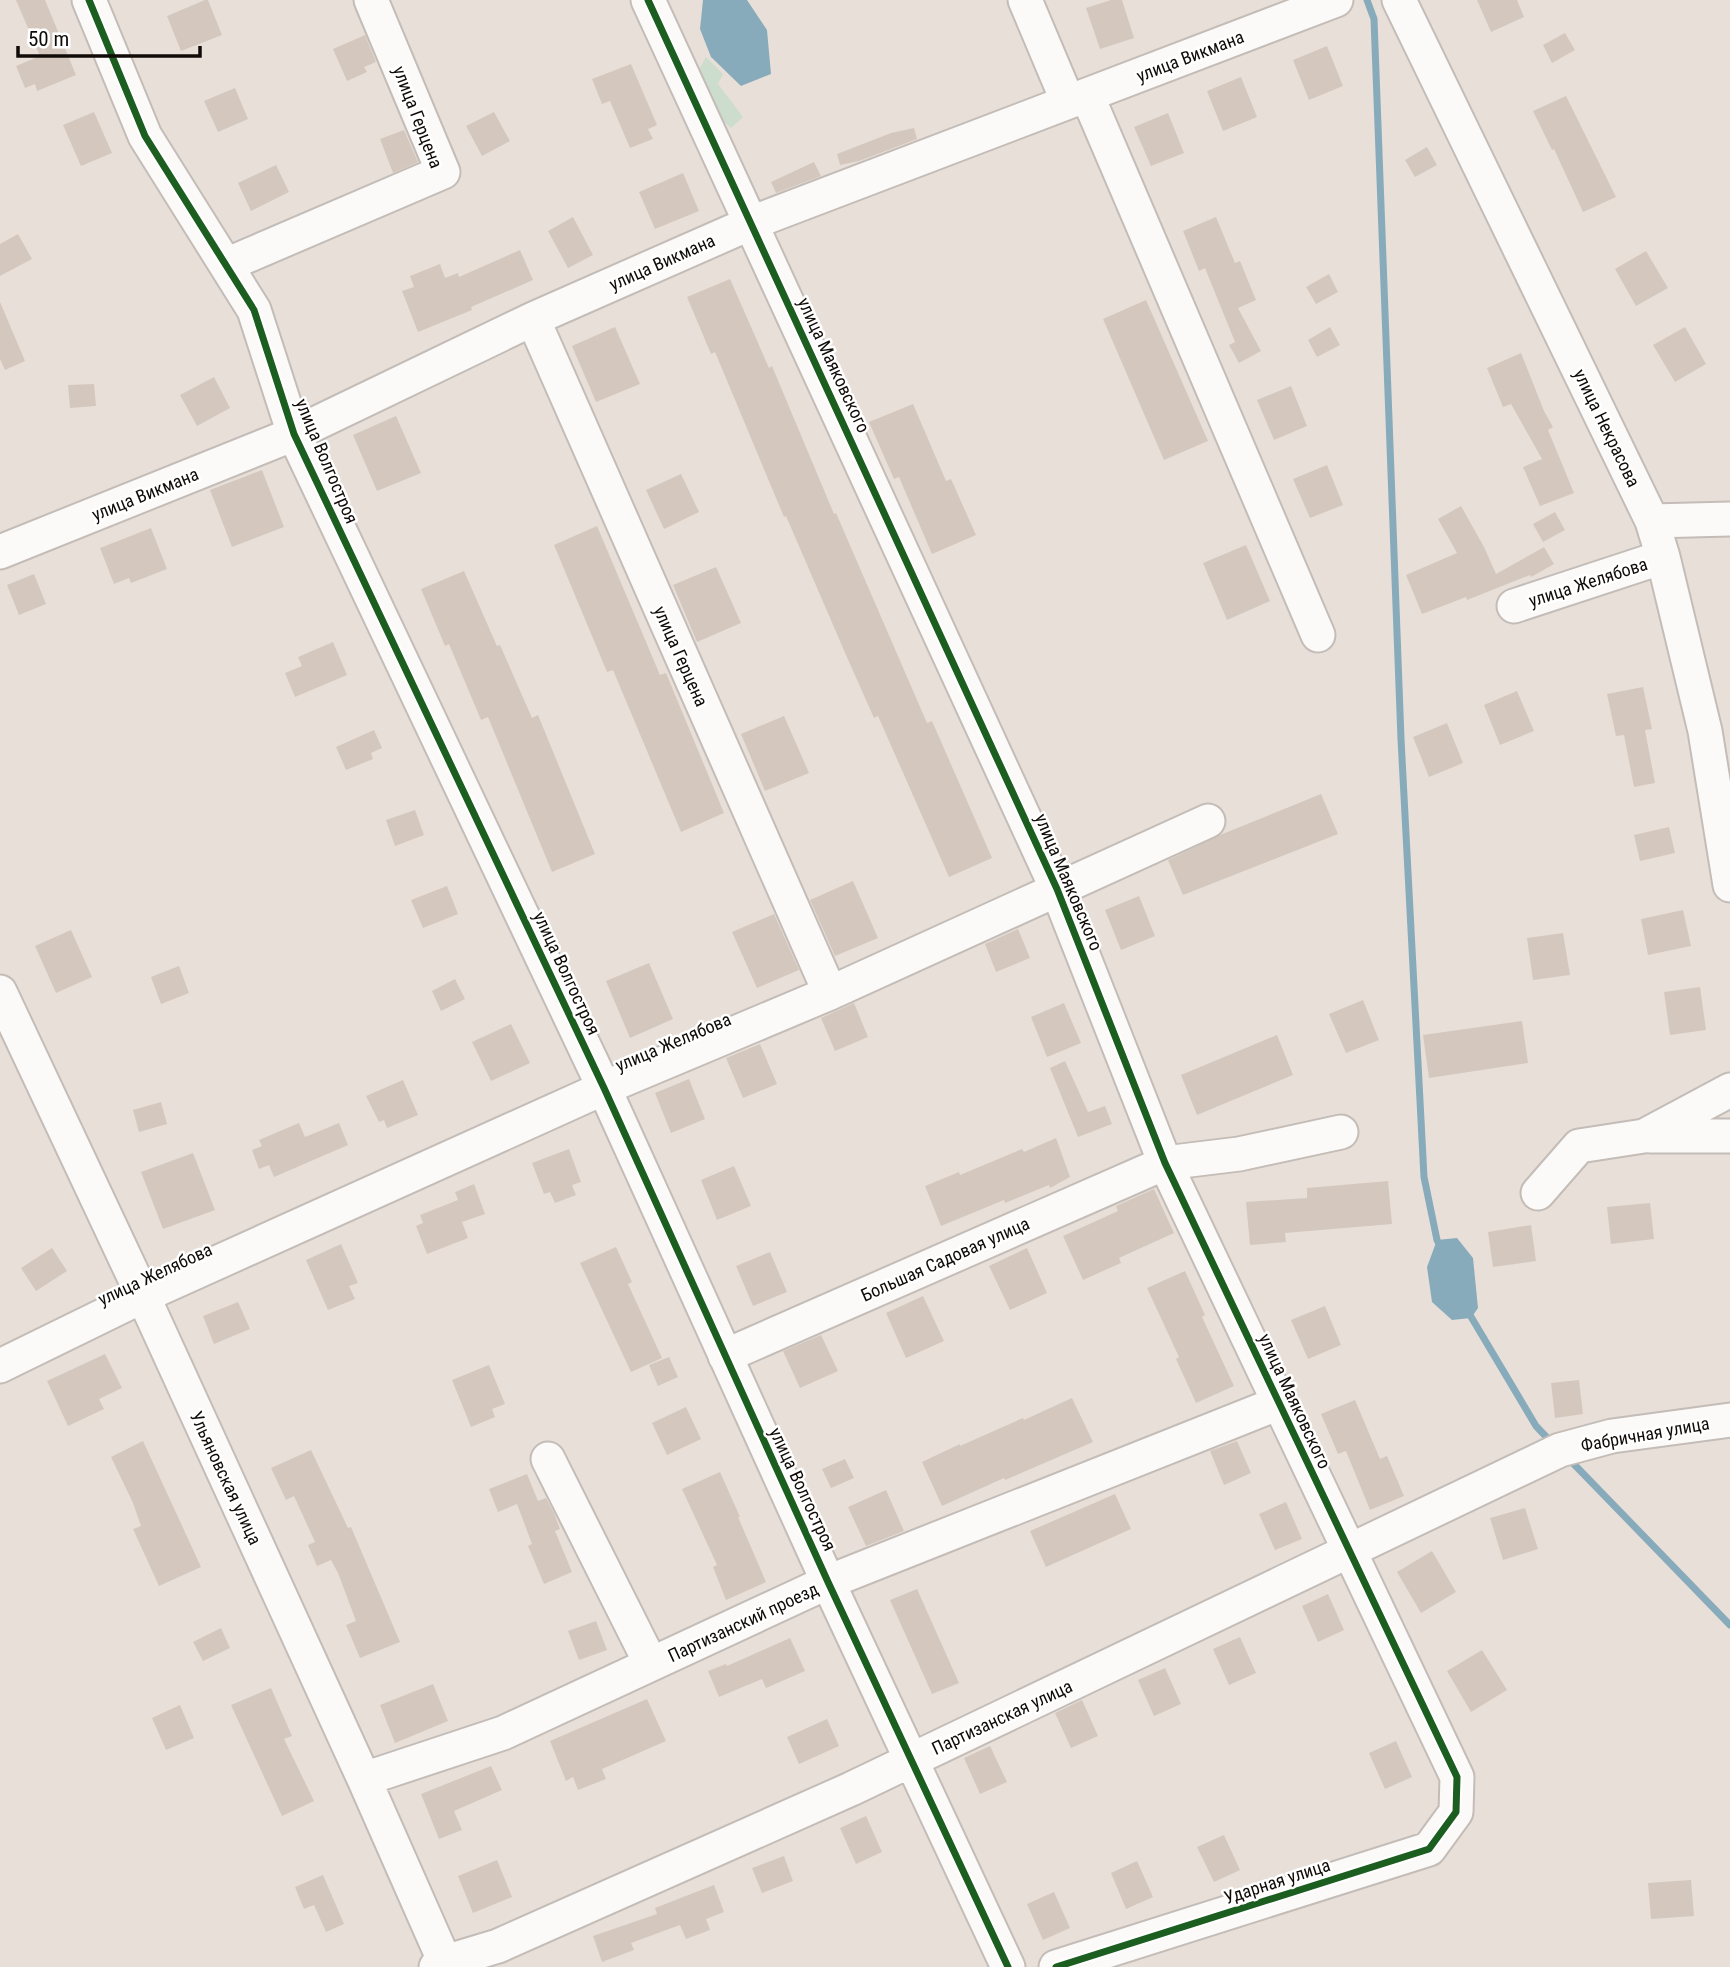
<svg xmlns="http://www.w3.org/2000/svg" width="1730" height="1967" font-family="'Roboto Condensed',sans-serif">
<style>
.green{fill:#ccddcd}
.water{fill:#88abbb}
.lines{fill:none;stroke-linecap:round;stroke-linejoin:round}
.stream{stroke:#88abbb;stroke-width:7}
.building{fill:#d4c8be}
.minor-casing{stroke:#c3bcb7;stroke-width:37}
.minor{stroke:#fcfaf9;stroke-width:33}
.cycleway-casing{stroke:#fff;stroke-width:11}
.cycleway{stroke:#1b5e20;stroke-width:7}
.labels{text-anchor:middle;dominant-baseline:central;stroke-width:5;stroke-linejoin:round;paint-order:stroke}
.street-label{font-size:18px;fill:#110b08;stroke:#fff}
</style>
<rect width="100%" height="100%" fill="#e8dfd9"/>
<path class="green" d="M 706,57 L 723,74 L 718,84 L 743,117 L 731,128 L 719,117 L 694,78 Z"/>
<path class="water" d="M 703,0 L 747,0 L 767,30 L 771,74 L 741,86 L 711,57 L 700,29 Z
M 1457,1238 L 1473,1258 L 1478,1308 L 1471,1318 L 1452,1320 L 1432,1302 L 1427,1267 L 1437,1240 Z"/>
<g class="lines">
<path class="stream" d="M 1367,0 L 1374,19 L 1401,739 L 1424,1177 L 1437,1240 L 1441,1248
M 1467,1310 L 1536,1426 L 1553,1444
M 1567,1457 L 1730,1625"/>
</g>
<path class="building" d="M 16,0 L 45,0 L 76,75 L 37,91 L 35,84 L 25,88 L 16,66 L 40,56 Z
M 205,0 L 208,0 L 222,35 L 181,51 L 167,16 Z
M 1111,0 L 1122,0 L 1134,38 L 1100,49 L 1086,8 Z
M 1477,0 L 1517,0 L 1524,17 L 1491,32 Z
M 1565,33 L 1575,50 L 1552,63 L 1543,45 Z
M 365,35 L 376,62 L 364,67 L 367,72 L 347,81 L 333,49 Z
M 1327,46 L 1343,86 L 1309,100 L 1293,60 Z
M 631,64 L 657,125 L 648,129 L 653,139 L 630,148 L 610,101 L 602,104 L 592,79 Z
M 1241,77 L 1257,117 L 1223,131 L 1207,91 Z
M 235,88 L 248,119 L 218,132 L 204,101 Z
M 1566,96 L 1616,197 L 1583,212 L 1554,149 L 1552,150 L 1533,111 Z
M 94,112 L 112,153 L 81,166 L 63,125 Z
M 494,112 L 510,141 L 482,156 L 466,126 Z
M 1168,113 L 1184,153 L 1151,166 L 1134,127 Z
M 914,128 L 917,139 L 859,161 L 840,165 L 837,154 L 891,133 Z
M 404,130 L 418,162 L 393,173 L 380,139 Z
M 1427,147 L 1437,165 L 1415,177 L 1405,160 Z
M 814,162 L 821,176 L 776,193 L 771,182 Z
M 276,165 L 289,192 L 251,211 L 238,183 Z
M 683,173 L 699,211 L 655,229 L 639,192 Z
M 573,217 L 593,255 L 568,268 L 548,231 Z
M 1216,217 L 1235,263 L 1240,261 L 1256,300 L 1238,308 L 1261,351 L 1239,363 L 1229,345 L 1235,342 L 1205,268 L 1199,271 L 1183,231 Z
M 18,234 L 32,259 L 0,276 L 0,244 Z
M 520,250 L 533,280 L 471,307 L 472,310 L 418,332 L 402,291 L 414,287 L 410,276 L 440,264 L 445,278 L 458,273 L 459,277 Z
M 1646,251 L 1668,288 L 1636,306 L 1615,269 Z
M 1329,274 L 1338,292 L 1316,304 L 1306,287 Z
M 730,279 L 769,368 L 772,366 L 834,514 L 836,513 L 927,723 L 932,721 L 992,858 L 949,877 L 878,716 L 874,718 L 846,655 L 786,516 L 784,517 L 715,352 L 711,354 L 687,297 Z
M 1146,300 L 1208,441 L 1164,460 L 1103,319 Z
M 0,302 L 25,361 L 5,370 L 0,359 Z
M 615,327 L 640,384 L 596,402 L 572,346 Z
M 1330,327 L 1340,345 L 1317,357 L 1308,340 Z
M 1685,327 L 1706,364 L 1675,382 L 1653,345 Z
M 1521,353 L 1544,411 L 1553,427 L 1548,430 L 1574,493 L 1540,506 L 1523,467 L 1542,459 L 1511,404 L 1503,407 L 1487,368 Z
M 214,377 L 230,408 L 197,426 L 180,395 Z
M 94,384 L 96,406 L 70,408 L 68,385 Z
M 1291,386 L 1307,426 L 1274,440 L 1257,400 Z
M 913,404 L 946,481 L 951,479 L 976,535 L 932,554 L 899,477 L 894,479 L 869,422 Z
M 396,416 L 421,473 L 377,491 L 353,435 Z
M 1327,465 L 1343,505 L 1310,518 L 1293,479 Z
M 262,470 L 284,527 L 232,547 L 210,490 Z
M 681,474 L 699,512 L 664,529 L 646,490 Z
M 1461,506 L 1484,547 L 1496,574 L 1544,547 L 1554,564 L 1531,577 L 1530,575 L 1467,600 L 1466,597 L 1422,614 L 1406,575 L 1457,553 L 1438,519 Z
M 1555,512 L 1565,530 L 1543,542 L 1533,524 Z
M 597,526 L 660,675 L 666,673 L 724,813 L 681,832 L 613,670 L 607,672 L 554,545 Z
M 151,528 L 167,569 L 131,583 L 129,578 L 114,584 L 100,548 Z
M 1246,545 L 1270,601 L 1227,620 L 1203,563 Z
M 716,567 L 741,623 L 697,642 L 673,585 Z
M 464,571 L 497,646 L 500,645 L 532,718 L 538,715 L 595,854 L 552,872 L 488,717 L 481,720 L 449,644 L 445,646 L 421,589 Z
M 34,574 L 46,604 L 19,615 L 7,585 Z
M 333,642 L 347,675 L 295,697 L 285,673 L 302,666 L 298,657 Z
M 1643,687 L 1652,729 L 1645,730 L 1655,783 L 1634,787 L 1624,735 L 1616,736 L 1607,694 Z
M 1517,691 L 1534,731 L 1500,745 L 1484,705 Z
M 784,716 L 809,773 L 765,791 L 741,734 Z
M 1447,723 L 1463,763 L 1429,777 L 1413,737 Z
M 374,730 L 382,748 L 371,753 L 373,759 L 346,770 L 336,747 Z
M 1321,794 L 1338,834 L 1183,895 L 1168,860 L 1220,835 Z
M 415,810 L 424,835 L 395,846 L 386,820 Z
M 1669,827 L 1675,853 L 1640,861 L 1634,835 Z
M 853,881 L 878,938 L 835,956 L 810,900 Z
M 447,886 L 458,914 L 423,928 L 411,900 Z
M 1139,896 L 1155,936 L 1121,950 L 1105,910 Z
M 1683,910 L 1691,946 L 1648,955 L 1641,919 Z
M 774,914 L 799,970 L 757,988 L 732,932 Z
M 1018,929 L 1030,958 L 996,972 L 985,944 Z
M 71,930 L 92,977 L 56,993 L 35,946 Z
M 1563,933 L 1570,975 L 1533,980 L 1527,938 Z
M 649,963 L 673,1019 L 630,1038 L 606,981 Z
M 179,966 L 189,993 L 161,1004 L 151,977 Z
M 455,979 L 465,999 L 441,1011 L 432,991 Z
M 1700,987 L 1706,1030 L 1670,1035 L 1664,992 Z
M 1363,1000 L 1379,1040 L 1346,1053 L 1329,1014 Z
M 854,1003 L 868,1037 L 835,1051 L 821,1018 Z
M 1064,1003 L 1081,1043 L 1047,1057 L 1031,1017 Z
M 1522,1021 L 1528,1063 L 1429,1078 L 1423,1035 Z
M 511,1024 L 530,1063 L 491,1081 L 472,1042 Z
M 1277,1035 L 1293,1075 L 1197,1115 L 1181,1075 Z
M 760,1044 L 777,1084 L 743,1098 L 726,1058 Z
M 1065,1061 L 1088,1112 L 1105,1106 L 1112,1124 L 1078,1137 L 1050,1068 Z
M 689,1079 L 705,1119 L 671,1133 L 655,1093 Z
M 403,1080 L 418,1115 L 387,1128 L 384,1120 L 379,1122 L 366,1096 Z
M 161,1102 L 167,1124 L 139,1132 L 133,1110 Z
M 299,1123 L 305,1137 L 339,1123 L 348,1145 L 274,1177 L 269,1165 L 259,1169 L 252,1150 L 262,1146 L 259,1140 Z
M 1056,1138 L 1070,1177 L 1050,1188 L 1049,1185 L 1005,1203 L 1004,1200 L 941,1226 L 925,1186 L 959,1172 L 960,1175 L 1022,1149 L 1024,1152 Z
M 569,1149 L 581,1182 L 572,1185 L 576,1195 L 555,1203 L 550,1192 L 544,1194 L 532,1163 Z
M 193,1153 L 215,1210 L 163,1229 L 141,1172 Z
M 734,1166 L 751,1206 L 717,1220 L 701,1180 Z
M 1388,1181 L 1392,1224 L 1285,1233 L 1286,1242 L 1250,1245 L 1246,1202 L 1307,1198 L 1307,1188 Z
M 474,1184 L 485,1214 L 462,1222 L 468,1238 L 427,1254 L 416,1226 L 423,1223 L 420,1215 L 458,1200 L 455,1192 Z
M 1154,1189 L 1174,1233 L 1119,1258 L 1121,1263 L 1083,1280 L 1063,1236 L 1118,1211 L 1116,1206 Z
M 1650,1203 L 1654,1239 L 1611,1244 L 1607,1207 Z
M 1531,1225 L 1536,1261 L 1493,1267 L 1488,1232 Z
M 341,1244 L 358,1283 L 349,1286 L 355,1299 L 328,1310 L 306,1260 Z
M 616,1247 L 632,1282 L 628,1284 L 662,1358 L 631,1372 L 580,1263 Z
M 52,1248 L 67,1271 L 36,1291 L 21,1268 Z
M 1027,1248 L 1047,1293 L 1010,1310 L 989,1266 Z
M 770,1252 L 787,1292 L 753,1306 L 736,1266 Z
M 1185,1271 L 1205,1315 L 1202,1317 L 1234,1386 L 1196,1403 L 1176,1359 L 1179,1357 L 1147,1288 Z
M 923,1296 L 944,1341 L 906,1358 L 886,1313 Z
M 238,1302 L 250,1329 L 214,1344 L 203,1316 Z
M 1325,1306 L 1341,1345 L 1308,1359 L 1291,1320 Z
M 821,1335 L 838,1371 L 800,1388 L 783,1351 Z
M 105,1354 L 122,1388 L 99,1399 L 104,1409 L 68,1426 L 47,1381 Z
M 669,1357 L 678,1377 L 658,1386 L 649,1365 Z
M 489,1365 L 505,1404 L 492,1409 L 495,1417 L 471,1427 L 452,1380 Z
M 1579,1380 L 1583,1414 L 1555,1418 L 1551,1383 Z
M 1072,1398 L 1093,1442 L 1005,1480 L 1004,1478 L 942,1506 L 922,1462 L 960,1444 L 960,1446 L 1023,1418 L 1024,1420 Z
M 1355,1400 L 1380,1459 L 1387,1456 L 1404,1496 L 1370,1510 L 1346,1451 L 1338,1454 L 1321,1414 Z
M 686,1407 L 701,1439 L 667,1455 L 652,1423 Z
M 143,1441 L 201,1567 L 159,1586 L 133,1529 L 141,1526 L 133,1503 L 111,1457 Z
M 1237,1441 L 1251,1473 L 1224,1485 L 1210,1451 Z
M 311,1450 L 348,1528 L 351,1527 L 400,1642 L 360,1658 L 346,1625 L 356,1621 L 338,1573 L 331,1560 L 317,1566 L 308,1545 L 315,1542 L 294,1496 L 286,1500 L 271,1468 Z
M 845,1459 L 854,1478 L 831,1488 L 822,1469 Z
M 720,1472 L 740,1517 L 738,1517 L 766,1582 L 726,1600 L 713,1567 L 717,1565 L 682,1489 Z
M 527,1474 L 538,1501 L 546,1498 L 554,1513 L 560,1529 L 555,1531 L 572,1572 L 544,1584 L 528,1546 L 532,1544 L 517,1504 L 498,1512 L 489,1489 Z
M 886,1490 L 904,1531 L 866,1546 L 848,1507 Z
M 1115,1494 L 1131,1529 L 1046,1567 L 1030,1531 Z
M 1286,1502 L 1302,1539 L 1275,1550 L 1259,1514 Z
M 1525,1508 L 1538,1549 L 1503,1560 L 1490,1518 Z
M 1432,1551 L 1456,1592 L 1421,1613 L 1397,1572 Z
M 917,1589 L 959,1683 L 932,1694 L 890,1600 Z
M 1328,1594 L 1344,1630 L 1318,1642 L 1302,1606 Z
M 596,1621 L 607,1650 L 579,1660 L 568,1631 Z
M 221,1628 L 230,1648 L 203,1661 L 193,1642 Z
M 1240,1637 L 1256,1673 L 1229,1685 L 1213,1649 Z
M 790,1638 L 805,1671 L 766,1688 L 762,1679 L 719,1697 L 708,1671 L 726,1664 L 727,1666 Z
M 1482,1650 L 1507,1690 L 1471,1712 L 1447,1671 Z
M 1165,1668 L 1181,1704 L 1154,1716 L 1138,1680 Z
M 433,1684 L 448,1721 L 395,1743 L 380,1705 Z
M 271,1688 L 292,1736 L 284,1739 L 314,1801 L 282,1816 L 231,1705 Z
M 647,1699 L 666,1741 L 602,1769 L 606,1779 L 578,1790 L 573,1777 L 566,1781 L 550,1741 Z
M 1082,1700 L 1098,1736 L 1071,1748 L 1055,1713 Z
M 180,1705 L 194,1738 L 166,1750 L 152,1718 Z
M 827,1719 L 839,1746 L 799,1764 L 787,1737 Z
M 1396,1741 L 1412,1777 L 1385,1789 L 1369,1753 Z
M 990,1746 L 1007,1782 L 980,1794 L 964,1758 Z
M 491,1766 L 502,1790 L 454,1811 L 462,1830 L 439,1839 L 421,1794 Z
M 866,1816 L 882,1852 L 856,1864 L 840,1828 Z
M 1224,1835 L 1240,1870 L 1214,1882 L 1197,1847 Z
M 784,1856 L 793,1881 L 762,1893 L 752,1868 Z
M 497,1860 L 512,1897 L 473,1913 L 458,1876 Z
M 1137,1861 L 1153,1897 L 1126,1909 L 1111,1873 Z
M 323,1875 L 344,1924 L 326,1932 L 314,1905 L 304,1909 L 295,1887 Z
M 1691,1880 L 1694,1916 L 1651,1919 L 1648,1883 Z
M 714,1885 L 724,1912 L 706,1919 L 710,1930 L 686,1939 L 680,1925 L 631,1943 L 634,1950 L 602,1962 L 593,1936 L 657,1914 L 655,1908 Z
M 1054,1892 L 1070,1928 L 1043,1940 L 1027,1904 Z"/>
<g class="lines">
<defs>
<path id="minor" d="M 89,0 L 145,136 L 254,310 L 294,434 L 604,1088 L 828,1582 L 1008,1967
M 648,0 L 1057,889 L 1165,1163 L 1457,1777 L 1456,1812 L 1429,1849 L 1056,1967
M 1025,0 L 1068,102
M 1399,0 L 1652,521 L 1663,557 L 1705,731 L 1730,885
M 1087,95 L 1318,635
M 226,265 L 443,172 L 371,0
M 533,319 L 830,993
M 1652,521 L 1730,519
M 0,552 L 294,434 L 533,319 L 751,223 L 1336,0
M 1514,606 L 1663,557
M 0,992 L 143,1296 L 364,1779 L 447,1967
M 1650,1136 L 1730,1136
M 1538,1193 L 1579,1146 L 1644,1136 L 1730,1090
M 725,1356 L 1165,1163 L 1239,1154 L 1341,1132
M 0,1366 L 143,1296 L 604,1088 L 830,993 L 1208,821
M 548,1459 L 651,1664
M 364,1779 L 503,1733 L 828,1582 L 1279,1403
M 436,1967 L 445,1962 L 498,1946 L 851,1789 L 1560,1450 L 1612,1436 L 1730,1420"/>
</defs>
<use href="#minor" class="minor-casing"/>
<use href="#minor" class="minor"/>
<defs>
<path id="cycleway" d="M 89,0 L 145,136 L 254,310 L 294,434 L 604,1088 L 828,1582 L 1008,1967
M 648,0 L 1057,889 L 1165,1163 L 1457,1777 L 1456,1812 L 1429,1849 L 1056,1967"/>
</defs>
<use href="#cycleway" class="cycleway-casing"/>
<use href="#cycleway" class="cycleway"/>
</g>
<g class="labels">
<g class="street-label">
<text transform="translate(1190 56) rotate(-21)">улица Викмана</text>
<text transform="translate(418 117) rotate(69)">улица Герцена</text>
<text transform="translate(662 262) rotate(-24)">улица Викмана</text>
<text transform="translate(834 365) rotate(65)">улица Маяковского</text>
<text transform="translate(1607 428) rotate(64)">улица Некрасова</text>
<text transform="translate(327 461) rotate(67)">улица Волгостроя</text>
<text transform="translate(145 494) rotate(-22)">улица Викмана</text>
<text transform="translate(1588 582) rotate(-18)">улица Желябова</text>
<text transform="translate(681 656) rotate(66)">улица Герцена</text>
<text transform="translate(1069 882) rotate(67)">улица Маяковского</text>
<text transform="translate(567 973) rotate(65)">улица Волгостроя</text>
<text transform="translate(673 1042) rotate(-23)">улица Желябова</text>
<text transform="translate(945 1259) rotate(-24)">Большая Садовая улица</text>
<text transform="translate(155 1274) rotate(-25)">улица Желябова</text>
<text transform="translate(1295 1401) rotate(65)">улица Маяковского</text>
<text transform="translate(1645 1434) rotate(-10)">Фабричная улица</text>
<text transform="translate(226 1478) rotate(65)">Ульяновская улица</text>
<text transform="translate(803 1489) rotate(65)">улица Волгостроя</text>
<text transform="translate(743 1622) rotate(-25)">Партизанский проезд</text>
<text transform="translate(1002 1717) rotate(-25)">Партизанская улица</text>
<text transform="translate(1277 1881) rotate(-18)">Ударная улица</text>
</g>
</g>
<path d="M18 46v10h182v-10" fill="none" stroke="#110b08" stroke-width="3.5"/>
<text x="28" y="46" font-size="21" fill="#110b08" stroke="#ffffff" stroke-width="5" paint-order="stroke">50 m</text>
</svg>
